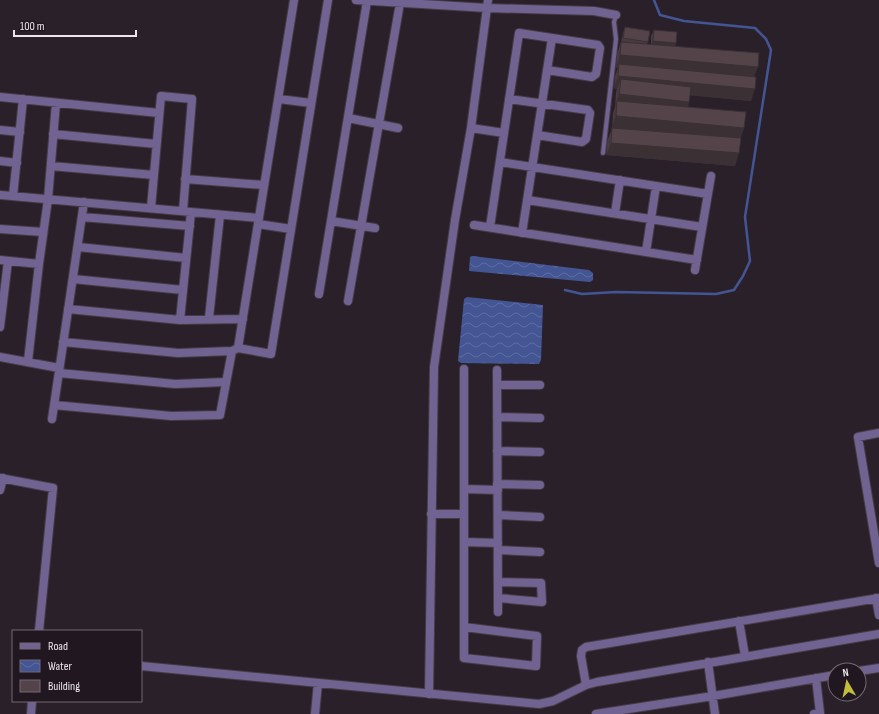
<svg xmlns="http://www.w3.org/2000/svg" width="879" height="714" font-family="'Sofia Sans Condensed',sans-serif">
<style>
.water{fill:url(#water-waves)}
.lines{fill:none;stroke-linecap:round;stroke-linejoin:round}
.stream{stroke:#445594;stroke-width:2.5}
.service-casing{stroke:#453c45;stroke-width:6}
.minor-casing{stroke:#453c45;stroke-width:10}
.service{stroke:#716391;stroke-width:4}
.minor{stroke:#716391;stroke-width:8}
.wall{fill:#483a40}
.shaded-wall{fill:#3b3034}
.building{fill:#54444a;stroke:#3b3034}
</style>
<defs>
<pattern id="water-waves" width="16" height="10" patternUnits="userSpaceOnUse"><rect width="16" height="10" fill="#445594"/><path d="M0 5q4-4 8 0t8 0" fill="none" stroke="#5f6da3"/></pattern>
</defs>
<rect width="100%" height="100%" fill="#2a202a"/>
<path class="water" d="M 472,256 L 589,270 L 593,273 L 593,280 L 590,282 L 469,271 L 470,257 Z
M 467,297 L 543,305 L 541,360 L 539,364 L 461,363 L 458,361 L 464,299 Z"/>
<g class="lines">
<path class="stream" d="M 565,290 L 582,294 L 616,292 L 716,294 L 734,290 L 743,276 L 750,261 L 745,217 L 771,50 L 766,39 L 755,28 L 684,21 L 660,15 L 654,0"/>
<defs>
<path id="service" d="M 603,153 L 616,39 L 614,22 L 616,15"/>
<path id="minor" d="M 356,0 L 487,8 L 594,11 L 616,15
M 0,97 L 159,113
M 279,99 L 311,103
M 509,99 L 588,110 L 590,113 L 586,139 L 582,142 L 537,135
M 348,118 L 398,128
M 471,128 L 504,133
M 0,130 L 20,132
M 53,134 L 156,144
M 0,161 L 17,163
M 500,162 L 708,194
M 51,166 L 154,175
M 185,179 L 264,185
M 0,195 L 259,218
M 13,196 L 23,99
M 527,200 L 702,227
M 151,208 L 161,96 L 192,99 L 183,211
M 615,213 L 620,180
M 82,217 L 190,226
M 331,221 L 375,228
M 258,224 L 291,229
M 474,225 L 697,260
M 490,227 L 519,33 L 598,45 L 600,48 L 596,74 L 592,77 L 547,70
M 0,229 L 43,232
M 522,233 L 552,38
M 78,247 L 186,258
M 646,252 L 656,186
M 0,260 L 39,264
M 695,270 L 711,176
M 73,279 L 183,290
M 319,294 L 367,1
M 348,301 L 400,3
M 68,309 L 180,320 L 243,319
M 209,318 L 220,215
M 180,320 L 191,212
M 0,327 L 8,261
M 63,342 L 178,353 L 232,351
M 238,348 L 271,354 L 328,0
M 0,357 L 59,368
M 28,361 L 39,264 L 48,199 L 56,103
M 497,370 L 498,612
M 59,373 L 175,384 L 226,382
M 497,385 L 540,385
M 54,405 L 171,416 L 220,415 L 232,351 L 238,348 L 294,0
M 497,417 L 540,418
M 52,419 L 84,202
M 879,433 L 858,437 L 879,563
M 497,451 L 540,452
M 0,478 L 53,488 L 39,631
M 497,484 L 540,485
M 464,489 L 498,490
M 0,490 L 3,478
M 431,514 L 464,514
M 498,515 L 540,517
M 464,542 L 498,543
M 498,550 L 540,552
M 498,582 L 541,583 L 542,602 L 498,598
M 876,598 L 879,615
M 739,621 L 745,656
M 464,627 L 537,636 L 536,666 L 464,658 L 464,369
M 708,662 L 715,714
M 141,666 L 539,704 L 553,701 L 586,685 L 597,682 L 879,634
M 859,671 L 879,668
M 586,685 L 581,656 L 582,650 L 586,647 L 879,598
M 429,694 L 434,367 L 455,220 L 471,128 L 488,0
M 31,714 L 32,701
M 315,714 L 318,683
M 596,714 L 713,696 L 835,675
M 814,714 L 820,713 L 816,678"/>
</defs>
<use href="#service" class="service-casing"/>
<use href="#minor" class="minor-casing"/>
<use href="#service" class="service"/>
<use href="#minor" class="minor"/>
</g>
<path class="wall" d="M 625,27 L 648,42 L 647,44 L 651,44 L 651,36 L 654,30 L 676,43 L 675,46 L 754,77 L 751,101 L 690,95 L 688,107 L 744,128 L 740,138 L 735,166 L 606,155 L 607,141 L 612,129 L 613,113 L 615,107 L 615,106 L 616,92 L 617,89 L 614,88 L 615,76 L 618,68 L 616,68 L 617,54 L 621,42 L 623,33 Z"/>
<path class="shaded-wall" d="M 653,41 L 676,43 L 674,49 L 650,47 Z
M 620,55 L 758,67 L 753,79 L 619,64 L 618,68 L 616,68 Z
M 618,76 L 755,89 L 751,101 L 620,89 L 621,79 L 617,89 L 614,88 Z
M 619,94 L 689,102 L 685,114 L 617,101 L 615,107 L 615,106 Z
M 616,116 L 744,128 L 740,140 L 611,129 Z
M 611,143 L 739,153 L 735,166 L 606,155 Z"/>
<path class="building" d="M 625,27 L 650,31 L 648,42 L 623,38 Z
M 654,30 L 677,32 L 676,43 L 653,41 Z
M 621,42 L 759,53 L 758,67 L 620,55 Z
M 619,64 L 756,77 L 755,89 L 618,76 Z
M 621,79 L 691,87 L 689,102 L 619,94 Z
M 617,101 L 746,112 L 744,128 L 616,116 Z
M 612,128 L 741,138 L 739,153 L 611,143 Z"/>
<rect x="12" y="630" width="130" height="72" fill="#201720" stroke="#726972"/>
<rect x="20" y="643" width="20" height="6" fill="#716391" stroke="#726972"/>
<text x="48" y="650" font-size="12" fill="#ece5ec">Road</text>
<rect x="20" y="660" width="20" height="12" fill="url(#water-waves)" stroke="#726972"/>
<text x="48" y="670" font-size="12" fill="#ece5ec">Water</text>
<rect x="20" y="680" width="20" height="12" fill="#54444a" stroke="#726972"/>
<text x="48" y="690" font-size="12" fill="#ece5ec">Building</text>
<g transform="translate(847 682) rotate(351)"><circle r="19" fill="#201720" stroke="#726972"/>
<path d="M0-3L7 15L0 10L-7 15Z" fill="#c3bd3e"/>
<text y="-6" font-size="11" font-weight="bold" text-anchor="middle" fill="#ece5ec">N</text>
</g>
<path d="M14 30v6h122v-6" fill="none" stroke="#ece5ec" stroke-width="2"/>
<text x="20" y="30" font-size="12" fill="#ece5ec" stroke="#201720" stroke-width="3" paint-order="stroke">100 m</text>
</svg>
